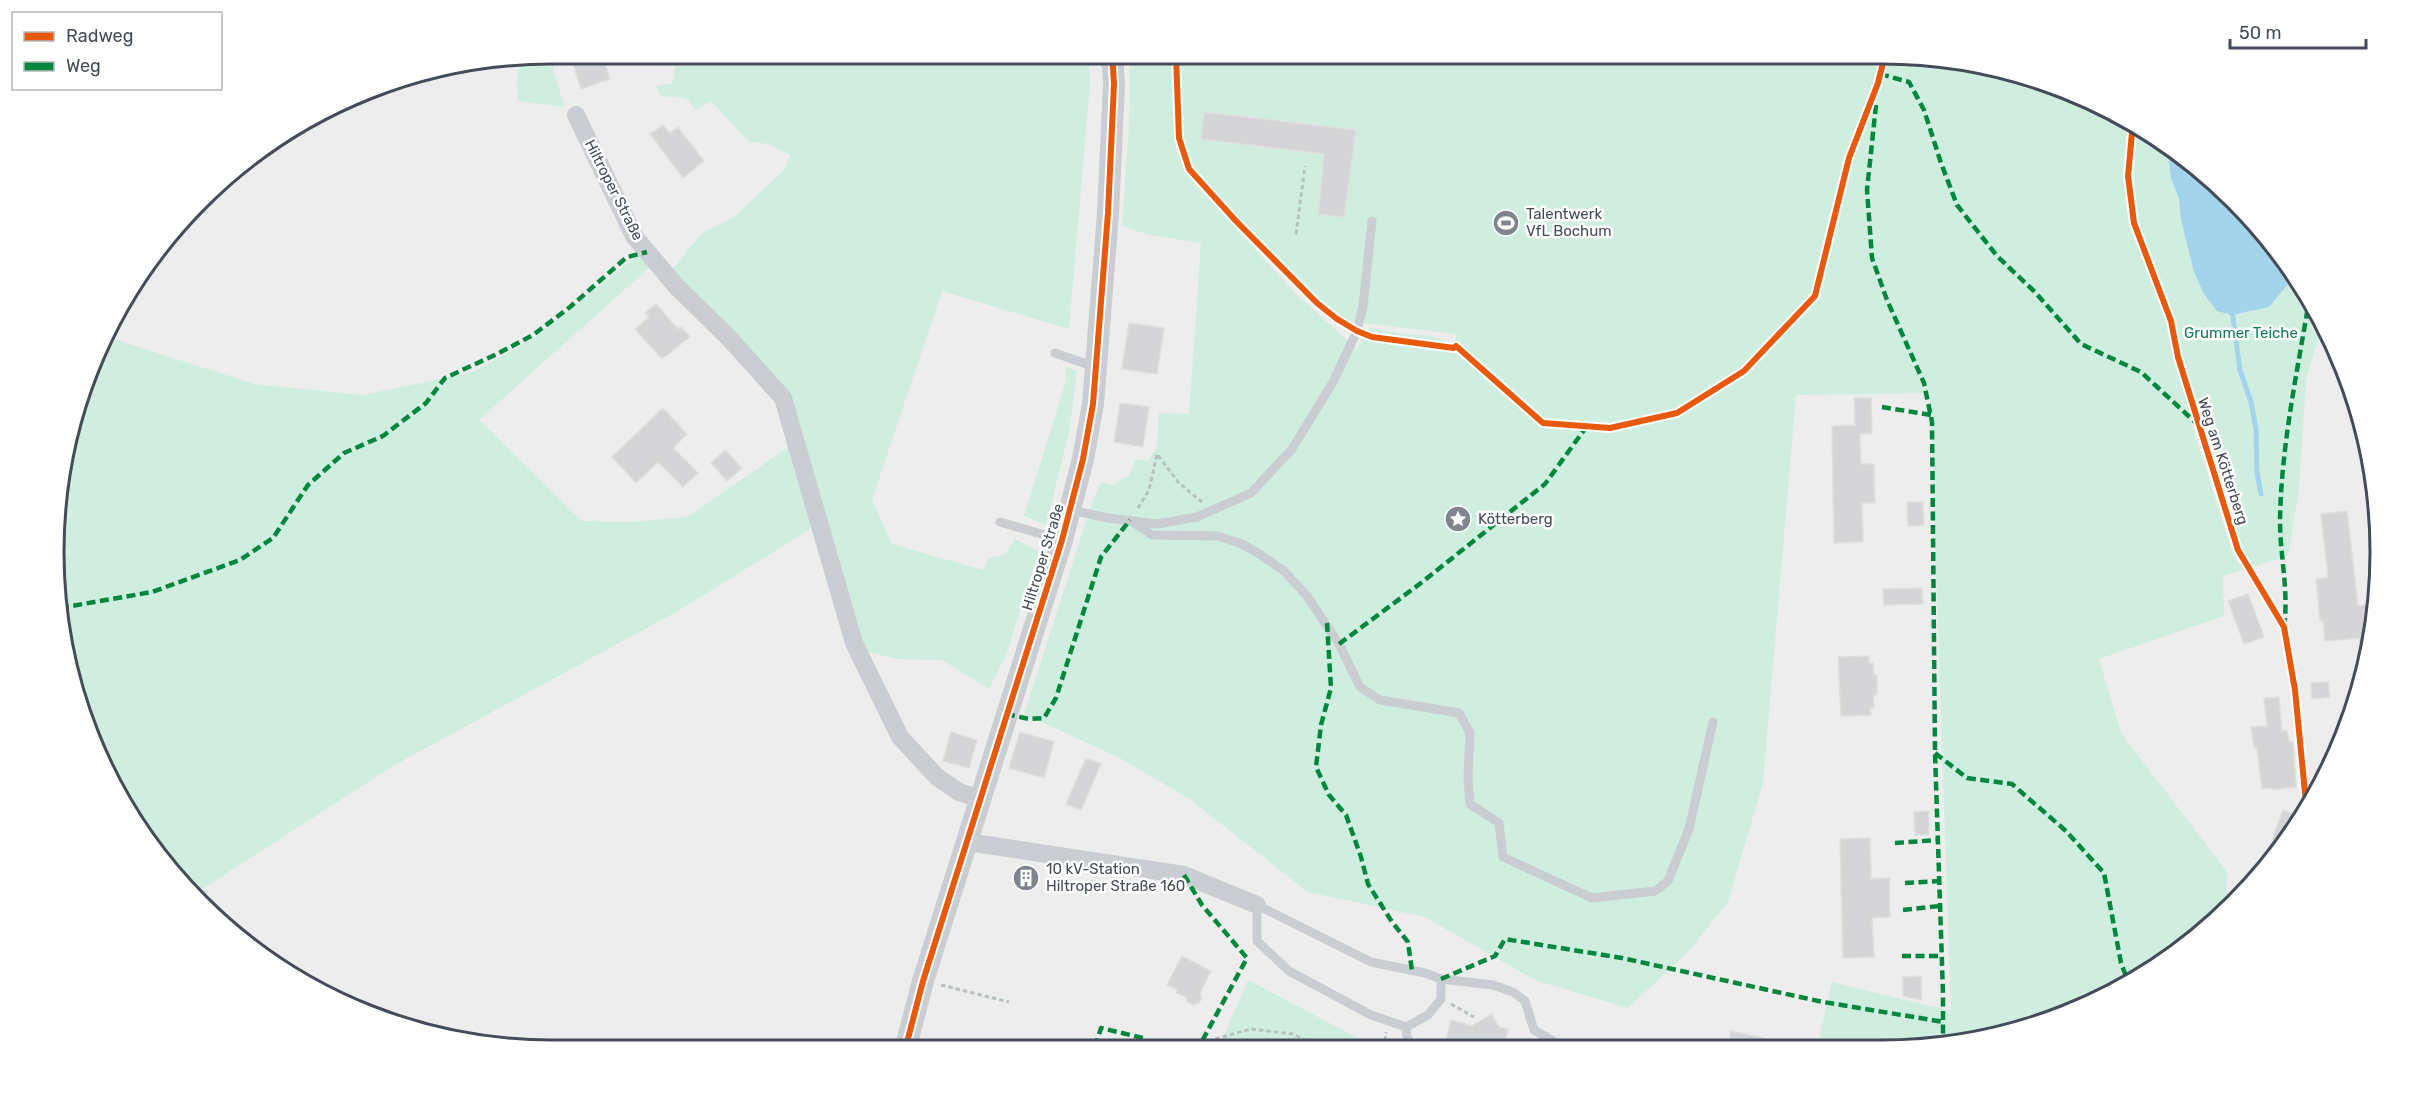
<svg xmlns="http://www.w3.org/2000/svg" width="2434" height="1105" font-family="Rubik,sans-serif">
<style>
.green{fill:#d0eedf;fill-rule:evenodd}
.water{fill:#a4d4ec}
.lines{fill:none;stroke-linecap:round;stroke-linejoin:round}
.stream{stroke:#a4d4ec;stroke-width:5}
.building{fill:#d5d5d7;stroke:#dfdfe0;stroke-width:1.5}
.path{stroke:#b7c2c1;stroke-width:3;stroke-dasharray:4.5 3;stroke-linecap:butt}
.service{stroke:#cacdd1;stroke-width:9}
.minor{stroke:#cacdd1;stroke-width:18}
.tertiary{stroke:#cacdd1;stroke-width:22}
.quiet{stroke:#00873e;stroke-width:4.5;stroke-dasharray:9 4.5;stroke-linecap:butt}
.cycleway-casing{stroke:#fff;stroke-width:10}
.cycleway{stroke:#e8590c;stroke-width:6}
.labels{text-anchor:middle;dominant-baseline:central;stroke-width:5;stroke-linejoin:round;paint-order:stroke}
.street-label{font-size:15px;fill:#444c59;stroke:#fff}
.poi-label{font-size:15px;fill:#444c59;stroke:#fff;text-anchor:start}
.park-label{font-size:15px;fill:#157b55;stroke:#fff}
.rim{fill:none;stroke:#444c59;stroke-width:3}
</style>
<rect width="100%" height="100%" fill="#eeeded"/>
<path class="green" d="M 558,54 L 553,70 L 565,107 L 518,101 L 517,79 L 521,59 Z
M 668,54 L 1088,54 L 1090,84 L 1069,329 L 942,291 L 872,500 L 892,544 L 983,570 L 989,558 L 1004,555 L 1015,539 L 1039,551 L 1006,655 L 989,689 L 942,660 L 898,659 L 860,650 L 812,528 L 678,611 L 393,766 L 193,895 L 177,881 L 121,802 L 64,649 L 54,552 L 64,456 L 108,337 L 254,384 L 363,395 L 473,372 L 534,338 L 638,255 L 651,266 L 479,420 L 582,521 L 628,522 L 687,517 L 790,446 L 786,393 L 719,315 L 671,271 L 702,233 L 733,218 L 785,169 L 790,155 L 769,144 L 749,142 L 711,101 L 695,110 L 686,98 L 661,96 L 656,86 L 665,84 L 672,85 L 678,57 Z
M 1130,54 L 1172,54 L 1176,150 L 1197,186 L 1296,294 L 1357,349 L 1370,327 L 1397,333 L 1433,336 L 1455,346 L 1456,334 L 1348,321 L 1320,300 L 1224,202 L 1192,165 L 1182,137 L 1180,54 L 1808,54 L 1870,59 L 1871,54 L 1882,54 L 2042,81 L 2131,121 L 2210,178 L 2277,249 L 2323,322 L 2306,380 L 2299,490 L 2288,556 L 2223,576 L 2224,616 L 2099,659 L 2121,733 L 2227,872 L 2226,907 L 2185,948 L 2073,1013 L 1947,1047 L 1817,1047 L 1832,982 L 1951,1011 L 1930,393 L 1796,395 L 1763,783 L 1728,902 L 1688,952 L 1628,1008 L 1537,981 L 1425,917 L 1308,892 L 1188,798 L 1118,757 L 1024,714 L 1093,500 L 1101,482 L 1113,485 L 1129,475 L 1136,459 L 1148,461 L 1157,446 L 1159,413 L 1189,414 L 1201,243 L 1149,235 L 1122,226 L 1129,125 ZM 2185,404 L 2186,404 L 2241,566 L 2233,554 Z
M 1066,366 L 1077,371 L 1069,433 L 1046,525 L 1024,516 L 1065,384 Z
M 1248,980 L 1358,1038 L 1354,1049 L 1218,1049 Z"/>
<path class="water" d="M 2167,147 L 2210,178 L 2277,249 L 2294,277 L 2269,307 L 2232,315 L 2217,311 L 2204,294 L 2194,272 L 2181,220 L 2179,199 L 2171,178 Z"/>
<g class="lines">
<path class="stream" d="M 2232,310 L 2240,370 L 2251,402 L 2256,429 L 2257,472 L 2261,494"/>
</g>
<path class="building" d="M 582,54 L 602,54 L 610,79 L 581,89 L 571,58 Z
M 1204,112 L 1356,130 L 1344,217 L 1318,214 L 1324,154 L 1201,139 Z
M 663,125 L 670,133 L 678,127 L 704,161 L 683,178 L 650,134 Z
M 656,304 L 678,329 L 681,327 L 690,337 L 662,359 L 635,329 L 649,317 L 645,313 Z
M 1129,323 L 1164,328 L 1157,374 L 1122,369 Z
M 1854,398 L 1871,398 L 1872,433 L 1860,434 L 1861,464 L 1874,464 L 1875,503 L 1862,503 L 1863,542 L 1834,543 L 1832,426 L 1855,425 Z
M 1120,403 L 1149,407 L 1143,447 L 1114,442 Z
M 663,408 L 687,434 L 673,448 L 698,473 L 683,487 L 658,462 L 636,483 L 612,457 Z
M 725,450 L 742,468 L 727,481 L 711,463 Z
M 1907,502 L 1923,502 L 1924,525 L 1908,526 Z
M 2347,511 L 2358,606 L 2370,605 L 2373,631 L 2364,667 L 2361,667 L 2359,638 L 2325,641 L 2323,620 L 2320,621 L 2316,579 L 2328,577 L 2321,514 Z
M 1922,588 L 1923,604 L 1884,605 L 1883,589 Z
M 2248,594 L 2264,637 L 2244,644 L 2228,601 Z
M 1869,656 L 1869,663 L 1873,663 L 1874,675 L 1877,675 L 1877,695 L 1874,695 L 1874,708 L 1870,708 L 1871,715 L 1841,716 L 1838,657 Z
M 2328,682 L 2330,697 L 2312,699 L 2311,683 Z
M 2279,697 L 2282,731 L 2287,730 L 2289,742 L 2293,742 L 2296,787 L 2272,790 L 2272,788 L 2262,789 L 2257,748 L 2254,748 L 2251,727 L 2267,726 L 2264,698 Z
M 951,732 L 977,740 L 969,768 L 943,761 Z
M 1020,732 L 1054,742 L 1044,778 L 1009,768 Z
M 1086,758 L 1101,764 L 1081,810 L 1066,804 Z
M 2283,810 L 2299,816 L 2277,856 L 2270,863 L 2264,861 Z
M 1929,811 L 1929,835 L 1915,835 L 1914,812 Z
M 1870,838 L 1871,879 L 1890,878 L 1890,917 L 1872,918 L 1874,957 L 1843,958 L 1840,839 Z
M 1182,956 L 1211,971 L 1200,993 L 1202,998 L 1199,1003 L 1193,1005 L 1187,1002 L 1186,997 L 1176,993 L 1178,990 L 1167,985 Z
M 1921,976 L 1922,1000 L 1903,996 L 1903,977 Z
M 1491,1014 L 1499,1027 L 1508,1029 L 1503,1048 L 1444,1048 L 1451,1020 L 1472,1026 Z
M 1731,1031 L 1777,1041 L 1777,1047 L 1727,1047 Z"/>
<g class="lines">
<path class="path" d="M 1296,234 L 1305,166
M 1138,508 L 1149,490 L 1157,454 L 1179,483 L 1202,502
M 941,985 L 1009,1002
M 1451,1004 L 1474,1017
M 1201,1043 L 1251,1029 L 1293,1034 L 1323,1049
M 1384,1048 L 1386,1032"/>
<path class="service" d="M 2133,122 L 2128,176 L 2134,223 L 2171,321 L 2178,357 L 2238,550 L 2284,627 L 2295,690 L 2306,803
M 1055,353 L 1095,367
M 1071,510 L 1108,518 L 1157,524 L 1197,517 L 1251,493 L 1292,449 L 1333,382 L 1357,331 L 1363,306 L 1372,221
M 1130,520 L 1152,535 L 1217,536 L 1240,543 L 1261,555 L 1284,571 L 1307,596 L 1339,644 L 1360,687 L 1380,700 L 1459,713 L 1470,733 L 1468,778 L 1470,804 L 1499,823 L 1503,857 L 1592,898 L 1655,891 L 1668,881 L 1689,829 L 1713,722
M 1000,522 L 1062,540
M 1441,979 L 1441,999 L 1428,1015 L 1406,1027 L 1371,1015 L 1289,971 L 1257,941 L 1257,905 L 1371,962 L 1425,973 L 1441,979 L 1493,985 L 1513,992 L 1525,1001 L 1534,1030 L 1560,1045 L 1574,1048
M 1406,1027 L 1407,1037 L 1413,1048"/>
<path class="minor" d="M 576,115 L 634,236 L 676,286 L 728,337 L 783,398 L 854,643 L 900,737 L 937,777 L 959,792 L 980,799
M 968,842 L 1184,875 L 1257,905"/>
<path class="tertiary" d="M 905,1050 L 923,981 L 1062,540 L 1083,459 L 1093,404 L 1108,213 L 1114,84 L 1112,54"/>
<path class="quiet" d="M 1880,74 L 1909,82 L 1924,110 L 1941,163 L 1957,205 L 1997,256 L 2035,292 L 2081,344 L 2141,372 L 2195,422
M 1876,105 L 1867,190 L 1872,258 L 1887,300 L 1924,383 L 1932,422 L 1935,753 L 1943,994 L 1943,1047
M 1882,407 L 1931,415
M 60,608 L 152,592 L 240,560 L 273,538 L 308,485 L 344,453 L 383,436 L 426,403 L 445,378 L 497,354 L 533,335 L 570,307 L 627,257 L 647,252
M 1327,623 L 1331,688 L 1321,725 L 1316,767 L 1329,795 L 1346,815 L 1361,857 L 1368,884 L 1392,922 L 1408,942 L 1412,971
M 2284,627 C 2289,591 2280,556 2280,521 C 2281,447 2297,373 2309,301
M 1339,644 L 1421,583 L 1545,484 L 1587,426
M 1006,714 L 1029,719 L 1044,718 L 1056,698 L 1101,557 L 1130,520
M 1935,753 L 1967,778 L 2012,784 L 2066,831 L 2104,873 L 2121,963 L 2128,981
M 1895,843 L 1938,840
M 1184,875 L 1202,905 L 1247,958 L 1201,1043 L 1187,1049
M 1905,883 L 1939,881
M 1903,910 L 1940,906
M 1902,956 L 1942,956
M 1441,979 L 1495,956 L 1505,939 L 1622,958 L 1823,1002 L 1944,1022
M 1095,1047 L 1101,1028 L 1147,1039 L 1145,1049"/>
<defs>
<path id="cycleway" d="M 1176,54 L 1179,138 L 1189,169 L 1236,221 L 1317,303 L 1337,319 L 1357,331 L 1372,337 L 1454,348 L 1456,346 L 1543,423 L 1610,428 L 1677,413 L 1744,371 L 1815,296 L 1849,158 L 1878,83 L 1885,55
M 2133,122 L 2128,176 L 2134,223 L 2171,321 L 2178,357 L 2238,550 L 2284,627 L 2295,690 L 2306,803
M 905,1050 L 923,981 L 1062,540 L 1083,459 L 1093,404 L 1108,213 L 1114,84 L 1112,54"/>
</defs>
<use href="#cycleway" class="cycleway-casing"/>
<use href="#cycleway" class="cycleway"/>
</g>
<defs>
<symbol id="stadium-disc" viewBox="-11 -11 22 22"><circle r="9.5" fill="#80848d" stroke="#fff"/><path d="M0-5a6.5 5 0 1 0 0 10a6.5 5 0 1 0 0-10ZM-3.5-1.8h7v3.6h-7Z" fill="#fff"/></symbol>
<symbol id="sight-disc" viewBox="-11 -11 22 22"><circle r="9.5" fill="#80848d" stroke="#fff"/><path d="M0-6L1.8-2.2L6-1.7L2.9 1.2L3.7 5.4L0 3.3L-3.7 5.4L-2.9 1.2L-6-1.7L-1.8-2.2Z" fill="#fff"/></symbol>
<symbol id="building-disc" viewBox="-11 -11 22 22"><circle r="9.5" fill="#80848d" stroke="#fff"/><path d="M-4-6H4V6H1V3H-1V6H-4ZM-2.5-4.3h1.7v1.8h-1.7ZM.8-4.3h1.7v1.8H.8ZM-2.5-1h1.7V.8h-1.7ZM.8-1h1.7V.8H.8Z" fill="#fff"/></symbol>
</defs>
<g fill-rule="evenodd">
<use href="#stadium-disc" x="1491" y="208" width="30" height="30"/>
<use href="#sight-disc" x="1443" y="504" width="30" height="30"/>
<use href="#building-disc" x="1011" y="863" width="30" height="30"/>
</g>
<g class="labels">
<g class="street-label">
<text transform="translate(614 190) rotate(63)">Hiltroper Straße</text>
<text transform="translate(2223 461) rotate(72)">Weg am Kötterberg</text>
<text transform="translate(1043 557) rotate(-73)">Hiltroper Straße</text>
</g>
<g class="poi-label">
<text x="1526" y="214">Talentwerk<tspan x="1526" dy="17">VfL Bochum</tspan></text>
<text x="1478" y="519">Kötterberg</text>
<text x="1046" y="869">10 kV-Station<tspan x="1046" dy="17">Hiltroper Straße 160</tspan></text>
</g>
<g class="park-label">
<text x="2241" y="333">Grummer Teiche</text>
</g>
</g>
<path d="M0 0H2434V1105H0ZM552 64H1882A488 488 0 0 1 2370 552V552A488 488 0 0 1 1882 1040H552A488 488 0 0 1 64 552V552A488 488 0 0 1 552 64Z" fill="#fff" fill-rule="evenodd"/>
<path class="rim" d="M552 64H1882A488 488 0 0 1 2370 552V552A488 488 0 0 1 1882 1040H552A488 488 0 0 1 64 552V552A488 488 0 0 1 552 64Z"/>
<rect x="12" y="12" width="210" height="78" fill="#ffffff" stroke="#b4b7bd" stroke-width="1.5"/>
<rect x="24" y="32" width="30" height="9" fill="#e8590c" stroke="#b4b7bd" stroke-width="1.5"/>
<text x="66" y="42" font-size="18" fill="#444c59">Radweg</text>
<rect x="24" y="62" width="30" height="9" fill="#00873e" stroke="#b4b7bd" stroke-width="1.5"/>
<text x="66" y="72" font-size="18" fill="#444c59">Weg</text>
<path d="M2230 39v9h136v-9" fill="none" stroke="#444c59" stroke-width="3"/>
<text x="2239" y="39" font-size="18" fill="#444c59" stroke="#ffffff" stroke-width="4.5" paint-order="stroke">50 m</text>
</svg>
